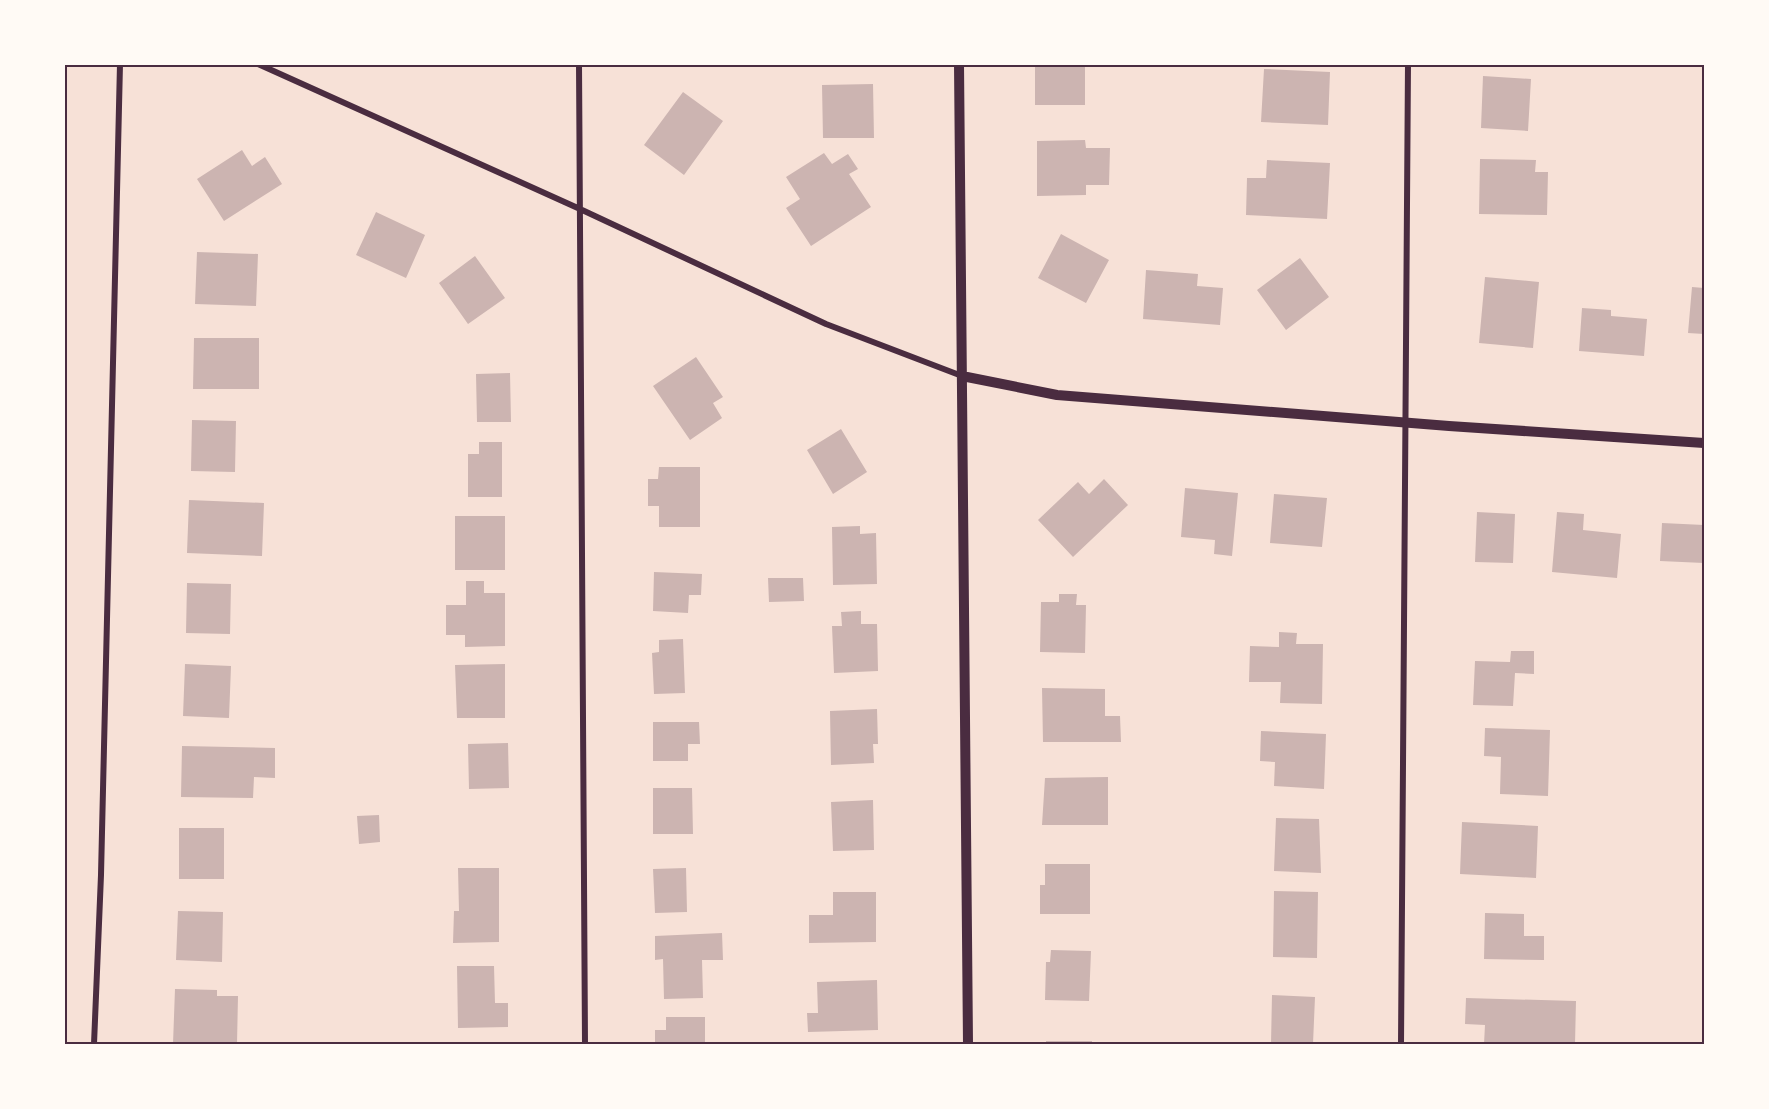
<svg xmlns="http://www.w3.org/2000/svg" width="1769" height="1109" font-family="Raleway,sans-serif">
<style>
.building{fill:#ccb4b1}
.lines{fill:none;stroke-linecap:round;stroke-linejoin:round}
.minor{stroke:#4a2c40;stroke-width:6}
.tertiary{stroke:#4a2c40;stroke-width:10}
.neatline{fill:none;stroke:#4a2c40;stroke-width:2}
</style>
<rect width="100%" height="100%" fill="#f7e1d7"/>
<path class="building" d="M 1035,64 L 1085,64 L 1085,105 L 1035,105 Z
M 1264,69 L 1330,72 L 1328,125 L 1261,122 Z
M 1483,76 L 1531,79 L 1528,131 L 1481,128 Z
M 873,84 L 874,138 L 823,138 L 822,85 Z
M 683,92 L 723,121 L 684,175 L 644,145 Z
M 1085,140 L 1086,148 L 1110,148 L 1109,185 L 1086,185 L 1086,195 L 1037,196 L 1037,141 Z
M 242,150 L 252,166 L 265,157 L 282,184 L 224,221 L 197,179 Z
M 824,153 L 832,164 L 848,154 L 858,169 L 849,174 L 871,207 L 811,246 L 786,208 L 800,199 L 786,177 Z
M 1480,159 L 1536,160 L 1535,172 L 1548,172 L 1547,215 L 1479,214 Z
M 1267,160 L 1330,163 L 1327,219 L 1246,215 L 1247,178 L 1266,178 Z
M 376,212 L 425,235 L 406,278 L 356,255 Z
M 1061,234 L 1109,260 L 1086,303 L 1038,278 Z
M 197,252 L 258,254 L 256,306 L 195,304 Z
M 475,256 L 505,298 L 468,324 L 439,283 Z
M 1300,258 L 1329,297 L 1286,330 L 1257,290 Z
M 1146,270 L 1198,274 L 1197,286 L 1223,288 L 1220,325 L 1143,319 Z
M 1485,277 L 1539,282 L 1533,348 L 1479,343 Z
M 1692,287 L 1704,288 L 1704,334 L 1688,333 Z
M 1582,308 L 1611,310 L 1611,316 L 1647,319 L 1644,356 L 1579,351 Z
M 194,338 L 259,338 L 259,389 L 193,389 Z
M 696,357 L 723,397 L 713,403 L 722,418 L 690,440 L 653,386 Z
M 510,373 L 511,422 L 477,422 L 476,374 Z
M 192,420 L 236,421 L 235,472 L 191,471 Z
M 841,429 L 867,472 L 833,494 L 807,450 Z
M 479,442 L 502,442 L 502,497 L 468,497 L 468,454 L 479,454 Z
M 659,467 L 700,467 L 700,527 L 659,527 L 659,506 L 648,506 L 648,479 L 658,479 Z
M 1104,479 L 1128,505 L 1073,557 L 1038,520 L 1078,482 L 1089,494 Z
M 1185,488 L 1238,493 L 1232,556 L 1214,554 L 1215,540 L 1181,537 Z
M 1274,494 L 1327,498 L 1322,547 L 1270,543 Z
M 189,500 L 264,503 L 262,556 L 187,553 Z
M 1477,512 L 1515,514 L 1513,563 L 1475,562 Z
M 1557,512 L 1584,514 L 1583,530 L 1621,534 L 1617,578 L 1552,572 Z
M 455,516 L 505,516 L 505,570 L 455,570 Z
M 1662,523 L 1704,525 L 1704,563 L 1660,561 Z
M 860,526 L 860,534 L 876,533 L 877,584 L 833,585 L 832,527 Z
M 654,572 L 702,574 L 701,595 L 689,595 L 688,613 L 653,611 Z
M 768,578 L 803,578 L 804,601 L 769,602 Z
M 466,581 L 484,581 L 484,593 L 505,593 L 505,646 L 465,647 L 465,635 L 446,635 L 446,605 L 466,605 Z
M 187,583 L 231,584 L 230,634 L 186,633 Z
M 1059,594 L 1077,594 L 1076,605 L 1086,605 L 1085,653 L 1040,652 L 1041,602 L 1059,602 Z
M 861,611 L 861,624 L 877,624 L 878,671 L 834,673 L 832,626 L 842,626 L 841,612 Z
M 1279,632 L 1297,633 L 1296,644 L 1323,644 L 1322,704 L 1280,703 L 1281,682 L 1249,682 L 1250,646 L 1279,647 Z
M 683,639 L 685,693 L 654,694 L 652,653 L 659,652 L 659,640 Z
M 1511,651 L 1534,651 L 1534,674 L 1515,673 L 1513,706 L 1473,705 L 1475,661 L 1510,662 Z
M 185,664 L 231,666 L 229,718 L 183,716 Z
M 505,664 L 505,718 L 457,718 L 455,665 Z
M 1042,688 L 1105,689 L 1105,716 L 1120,716 L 1121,742 L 1043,742 Z
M 877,709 L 878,744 L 873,744 L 874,763 L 831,765 L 830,711 Z
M 653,722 L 699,722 L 700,744 L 688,744 L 688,761 L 653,761 Z
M 1485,728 L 1550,730 L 1548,796 L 1500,794 L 1501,757 L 1484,756 Z
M 1261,731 L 1326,734 L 1324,789 L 1274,786 L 1275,762 L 1260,761 Z
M 508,743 L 509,788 L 469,789 L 468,744 Z
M 182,746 L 275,748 L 275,778 L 254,777 L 253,798 L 181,797 Z
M 1108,777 L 1108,825 L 1042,825 L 1045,778 Z
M 653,788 L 692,788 L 693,834 L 653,834 Z
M 873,800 L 874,850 L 833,851 L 831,802 Z
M 379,815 L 380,842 L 359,844 L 357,816 Z
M 1276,818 L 1319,819 L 1321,873 L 1274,871 Z
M 1462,822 L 1538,826 L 1536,878 L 1460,874 Z
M 179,828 L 224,828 L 224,879 L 179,879 Z
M 1045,864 L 1090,864 L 1090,914 L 1040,914 L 1040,885 L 1045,885 Z
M 458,868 L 499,868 L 499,942 L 453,943 L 454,911 L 459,911 Z
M 686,868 L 687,912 L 655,913 L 653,869 Z
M 1274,891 L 1318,892 L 1317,958 L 1273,957 Z
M 833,892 L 876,892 L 876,942 L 809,943 L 809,915 L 833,915 Z
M 178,911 L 223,912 L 222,962 L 176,960 Z
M 1485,913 L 1524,914 L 1524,936 L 1544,936 L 1544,960 L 1484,959 Z
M 722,933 L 723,960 L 702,960 L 703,998 L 664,999 L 663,959 L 655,960 L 655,936 Z
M 1051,950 L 1091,951 L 1089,1001 L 1045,1000 L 1046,962 L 1050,962 Z
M 457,966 L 494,966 L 495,1003 L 508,1003 L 508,1027 L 458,1028 Z
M 877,980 L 878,1030 L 808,1032 L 807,1013 L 818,1013 L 817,982 Z
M 175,989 L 217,990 L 217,996 L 238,996 L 237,1044 L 173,1044 Z
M 1272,995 L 1315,997 L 1313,1044 L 1271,1044 Z
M 1466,998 L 1576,1001 L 1575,1044 L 1484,1044 L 1485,1025 L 1465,1024 Z
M 666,1017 L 705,1017 L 705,1044 L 655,1044 L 655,1030 L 666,1030 Z
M 1046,1041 L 1092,1041 L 1092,1044 L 1046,1044 Z"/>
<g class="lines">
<path class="minor" d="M 258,64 L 580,209 L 826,324 L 962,376
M 579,64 L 585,1044
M 94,1044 L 101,875 L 120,64
M 1401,1044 L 1408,64"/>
<path class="tertiary" d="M 959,64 L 968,1044
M 962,376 L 1057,395 L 1449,426 L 1704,443"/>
</g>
<rect width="1769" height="1109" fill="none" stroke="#fffaf5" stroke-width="132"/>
<rect x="66" y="66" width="1637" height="977" class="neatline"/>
</svg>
